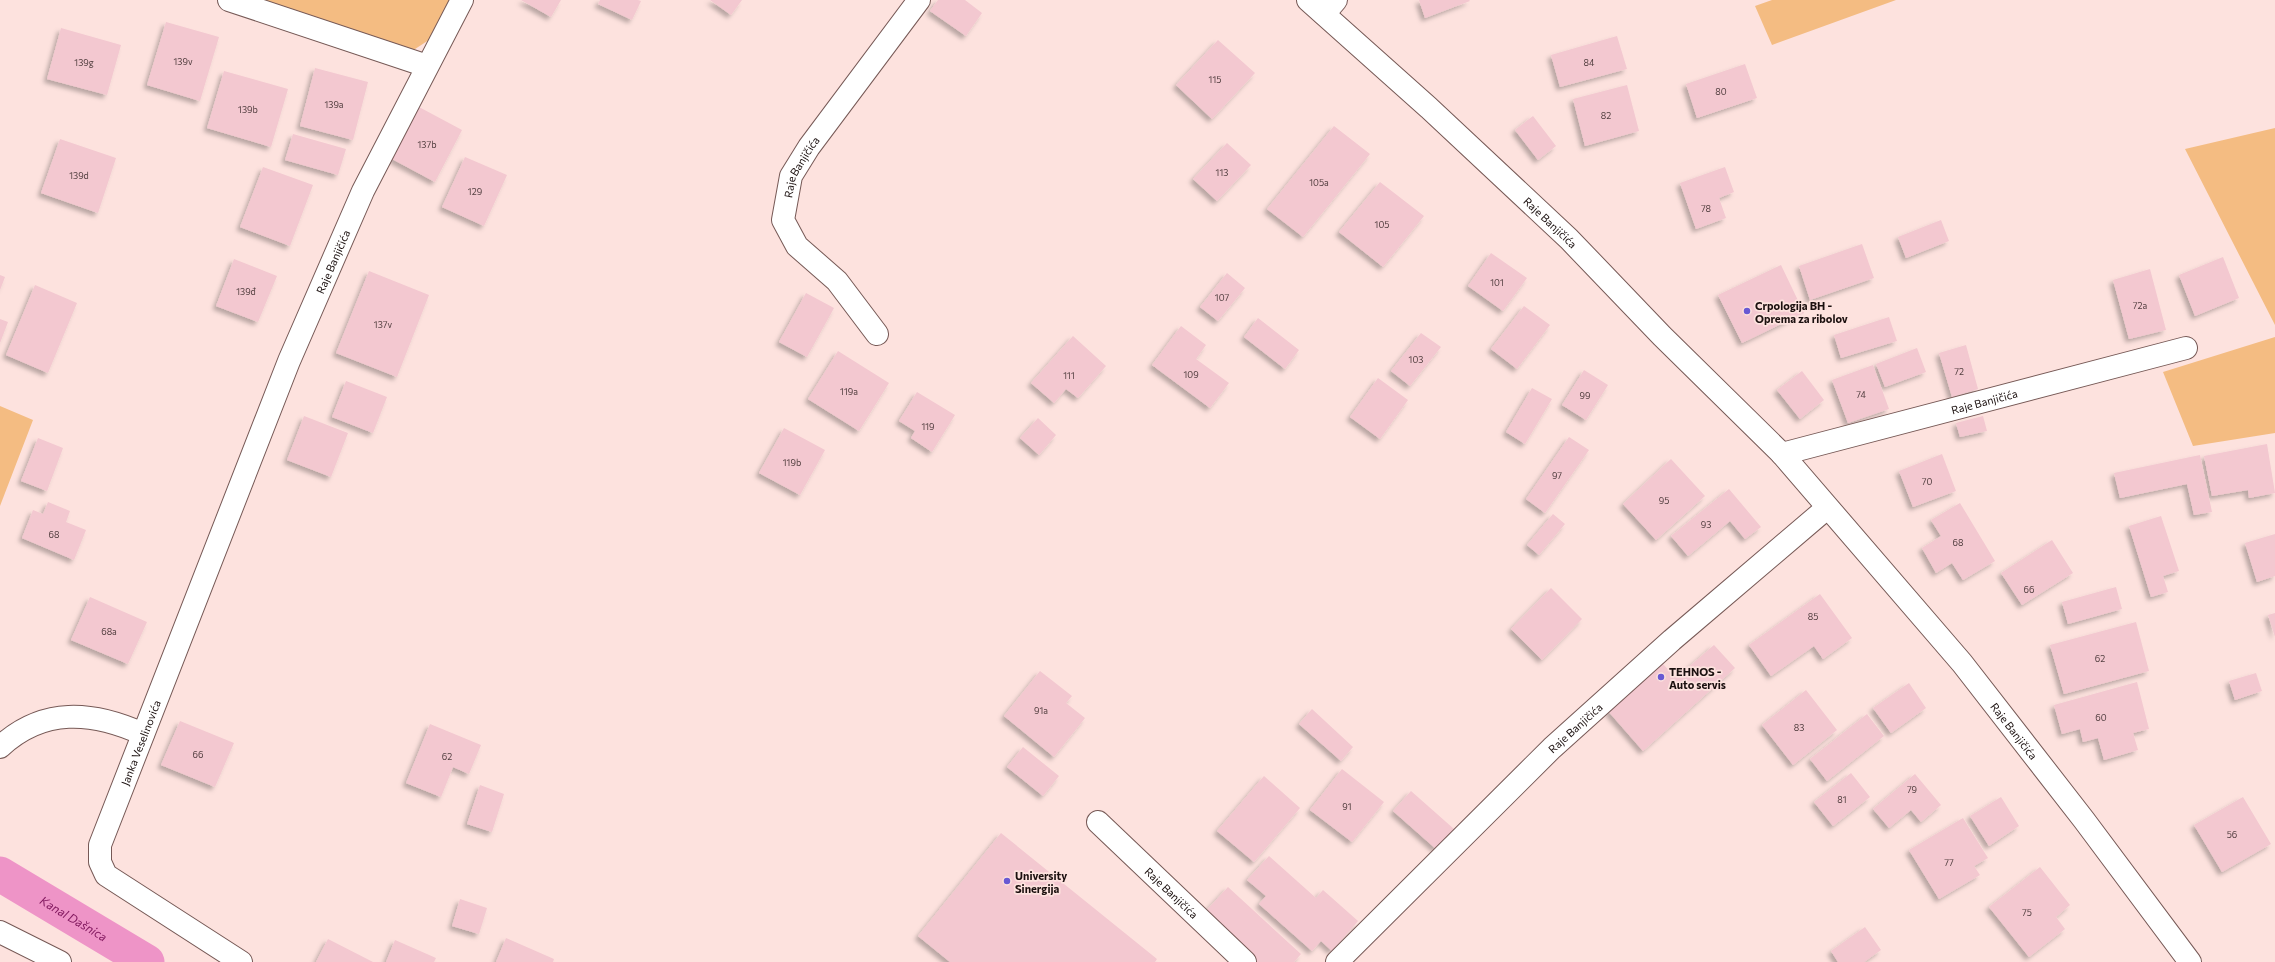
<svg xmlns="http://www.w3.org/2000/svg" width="2275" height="962" font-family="Commissioner,sans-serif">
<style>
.green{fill:#f4bc82}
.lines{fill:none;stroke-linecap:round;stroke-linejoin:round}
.canal{stroke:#ee94c7;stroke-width:35}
.building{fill:#f3c8d0;filter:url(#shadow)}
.minor-casing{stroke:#765956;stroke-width:24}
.major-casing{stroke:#765956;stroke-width:24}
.minor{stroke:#fff;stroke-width:22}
.major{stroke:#fff;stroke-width:22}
.poi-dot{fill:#6859d3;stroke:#fde2de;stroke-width:1.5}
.labels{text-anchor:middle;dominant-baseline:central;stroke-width:3.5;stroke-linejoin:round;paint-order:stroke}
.number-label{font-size:9px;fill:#513e3f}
.street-label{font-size:11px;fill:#1b100f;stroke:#fde2de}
.poi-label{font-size:11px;font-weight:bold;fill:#1b100f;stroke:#fde2de;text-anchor:start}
.water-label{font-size:12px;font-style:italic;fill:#831a60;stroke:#fde2de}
</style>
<defs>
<filter id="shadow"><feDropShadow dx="-3.5" dy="3.5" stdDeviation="2" flood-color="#0004"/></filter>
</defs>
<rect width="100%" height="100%" fill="#fde2de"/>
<path class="green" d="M 263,0 L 456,0 L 435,36 L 412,51 Z
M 1772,0 L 1896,0 L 1772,45 L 1755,6 Z
M 2275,128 L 2275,325 L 2185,149 Z
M 2275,337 L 2275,433 L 2193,446 L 2163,372 Z
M 0,406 L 33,420 L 0,506 Z"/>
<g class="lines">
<path class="canal" id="s1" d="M 0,874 L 147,962"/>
</g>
<path class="building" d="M 521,0 L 561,0 L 551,17 Z
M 600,0 L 638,0 L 641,1 L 632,20 L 598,4 Z
M 710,0 L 742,0 L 731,15 Z
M 938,0 L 965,0 L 982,13 L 966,36 L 930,11 Z
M 1419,0 L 1469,0 L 1470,1 L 1425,18 Z
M 166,22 L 219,37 L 200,101 L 147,85 Z
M 61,28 L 121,45 L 107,95 L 47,79 Z
M 1617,36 L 1627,69 L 1560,87 L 1551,55 Z
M 1218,40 L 1255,73 L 1212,119 L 1176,85 Z
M 1745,64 L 1757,98 L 1697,118 L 1686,84 Z
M 315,68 L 368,82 L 353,140 L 300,126 Z
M 224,71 L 288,89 L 271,147 L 207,128 Z
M 1627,85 L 1639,131 L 1585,146 L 1573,99 Z
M 419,107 L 462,130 L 435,182 L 392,159 Z
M 1533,116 L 1556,146 L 1538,160 L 1515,130 Z
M 1334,126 L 1370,154 L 1303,237 L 1267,209 Z
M 293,134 L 346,149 L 338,175 L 285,160 Z
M 60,139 L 116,158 L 98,213 L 41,193 Z
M 1227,143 L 1251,165 L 1217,201 L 1193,179 Z
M 465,157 L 507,175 L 484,226 L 442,207 Z
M 263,167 L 313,185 L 290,246 L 240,227 Z
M 1725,167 L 1734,192 L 1719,198 L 1726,218 L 1696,229 L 1680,183 Z
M 1380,182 L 1424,216 L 1383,267 L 1339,232 Z
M 1941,220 L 1949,241 L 1906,258 L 1898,237 Z
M 1862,244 L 1874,278 L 1810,300 L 1799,266 Z
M 1491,253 L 1527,278 L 1503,311 L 1468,286 Z
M 2223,257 L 2239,298 L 2195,316 L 2179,275 Z
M 234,259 L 277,276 L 258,322 L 216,306 Z
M 1781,265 L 1804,313 L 1742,343 L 1718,295 Z
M 2150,269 L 2166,330 L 2129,339 L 2113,280 Z
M 369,271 L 429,295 L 397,377 L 336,353 Z
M 1227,273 L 1245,288 L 1218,321 L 1200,307 Z
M 0,275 L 5,277 L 0,290 Z
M 35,285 L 77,303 L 48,373 L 6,355 Z
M 806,293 L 834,308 L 807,357 L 779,342 Z
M 1524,306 L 1550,325 L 1517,369 L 1491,349 Z
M 1889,317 L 1897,341 L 1841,358 L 1834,335 Z
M 1258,318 L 1299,350 L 1285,369 L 1244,337 Z
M 0,319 L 8,322 L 0,343 Z
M 1181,326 L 1206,345 L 1196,359 L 1229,383 L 1210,408 L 1152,365 Z
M 1421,333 L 1441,347 L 1410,386 L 1391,371 Z
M 1073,336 L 1106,366 L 1078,398 L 1066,389 L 1054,403 L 1031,383 Z
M 1966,345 L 1978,389 L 1952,397 L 1939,353 Z
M 1917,348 L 1926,372 L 1885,387 L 1876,364 Z
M 838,351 L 889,383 L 859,431 L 808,399 Z
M 1873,365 L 1889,409 L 1848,423 L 1832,380 Z
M 1584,370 L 1608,385 L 1586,420 L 1562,405 Z
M 1802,371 L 1824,400 L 1800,419 L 1777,390 Z
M 1378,378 L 1408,400 L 1380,439 L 1350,417 Z
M 346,381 L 387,397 L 373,433 L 332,417 Z
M 1532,388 L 1552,399 L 1525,444 L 1506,432 Z
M 917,392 L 955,415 L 932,452 L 911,438 L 915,431 L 899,421 Z
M 304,416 L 348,433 L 331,477 L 287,460 Z
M 1983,416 L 1987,431 L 1960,437 L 1956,423 Z
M 1038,418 L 1056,435 L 1039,455 L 1020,438 Z
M 784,428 L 825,450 L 800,495 L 759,473 Z
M 1569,437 L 1589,450 L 1545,513 L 1526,499 Z
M 38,438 L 63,448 L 47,491 L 21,481 Z
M 2267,444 L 2275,493 L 2249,498 L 2248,490 L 2212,496 L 2204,456 Z
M 1942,454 L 1956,491 L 1913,507 L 1899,471 Z
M 2200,455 L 2212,512 L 2194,515 L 2187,484 L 2120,498 L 2114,473 Z
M 1671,459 L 1705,496 L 1656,540 L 1623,504 Z
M 1729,489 L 1761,527 L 1745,539 L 1730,521 L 1688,556 L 1671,536 Z
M 48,502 L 70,511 L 66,522 L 86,530 L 74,560 L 22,538 L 33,510 L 43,514 Z
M 1960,503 L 1995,561 L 1963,580 L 1952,563 L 1936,573 L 1922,548 L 1941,536 L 1931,520 Z
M 1553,514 L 1565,524 L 1539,555 L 1527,545 Z
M 2161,516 L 2179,571 L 2163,576 L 2168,592 L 2151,597 L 2129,526 Z
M 2275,534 L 2275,576 L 2257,582 L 2245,543 Z
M 2052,540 L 2073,573 L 2022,605 L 2001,573 Z
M 2116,587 L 2122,609 L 2068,624 L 2062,602 Z
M 1551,588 L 1582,619 L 1542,660 L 1511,629 Z
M 1820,594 L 1852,638 L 1823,659 L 1814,646 L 1771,676 L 1749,645 Z
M 90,597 L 147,622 L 128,664 L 71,640 Z
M 2275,613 L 2275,637 L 2268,615 Z
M 2136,622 L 2149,671 L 2064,694 L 2050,645 Z
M 1714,645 L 1735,668 L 1643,751 L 1608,711 L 1662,663 L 1676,678 Z
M 1040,671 L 1072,696 L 1066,703 L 1085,718 L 1054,757 L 1004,716 Z
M 2256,673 L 2262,691 L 2235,700 L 2229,681 Z
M 2137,682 L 2149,729 L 2133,733 L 2138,750 L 2104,760 L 2098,738 L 2083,742 L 2080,729 L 2062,734 L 2054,705 Z
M 1909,683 L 1926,708 L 1891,733 L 1873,708 Z
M 1806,690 L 1837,730 L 1793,765 L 1762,725 Z
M 1312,709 L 1353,747 L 1341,761 L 1299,724 Z
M 1867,714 L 1884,736 L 1827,781 L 1810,759 Z
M 180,721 L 234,743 L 215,787 L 161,765 Z
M 430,724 L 481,745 L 469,774 L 453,767 L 441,797 L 406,783 Z
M 1023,747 L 1059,776 L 1043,796 L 1007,767 Z
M 1342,769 L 1384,802 L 1352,842 L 1310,810 Z
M 1851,773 L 1870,797 L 1833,826 L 1814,802 Z
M 1915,774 L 1941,805 L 1921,822 L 1911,810 L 1889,828 L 1873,809 Z
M 1264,776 L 1300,808 L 1254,862 L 1217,831 Z
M 480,785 L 504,794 L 492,832 L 467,824 Z
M 1411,791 L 1454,829 L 1436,849 L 1393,811 Z
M 2001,797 L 2019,826 L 1989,846 L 1970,816 Z
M 2243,797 L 2271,844 L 2222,872 L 2194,825 Z
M 1963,818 L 1988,858 L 1974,866 L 1980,875 L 1939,899 L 1909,850 Z
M 1001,833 L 1157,959 L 1155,962 L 950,962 L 918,936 Z
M 1269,856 L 1316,898 L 1323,890 L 1358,921 L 1332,951 L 1321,941 L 1312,951 L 1259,904 L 1266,896 L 1247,880 Z
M 2040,867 L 2070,905 L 2056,917 L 2065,929 L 2029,957 L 1989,907 Z
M 1228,887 L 1301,954 L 1294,962 L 1257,962 L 1204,913 Z
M 460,899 L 487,908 L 479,934 L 452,926 Z
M 1865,927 L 1881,950 L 1864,962 L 1838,962 L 1831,951 Z
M 506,938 L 554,959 L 553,962 L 496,962 Z
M 328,939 L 373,962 L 316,962 Z
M 395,940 L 436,958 L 434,962 L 386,962 Z"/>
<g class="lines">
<defs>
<g id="minor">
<path d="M 229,0 L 427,66"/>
<path d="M 1324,14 L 1336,0"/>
<path id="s2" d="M 877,334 L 837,281 L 797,246 L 783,220 L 791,176 L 809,147 L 919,0"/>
<path id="s3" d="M 1782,454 L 2186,348"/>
<path d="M 0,747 C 43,707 92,711 143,734"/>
<path id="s4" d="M 1098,822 L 1245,962"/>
<path d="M 0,932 L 60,962"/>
<path id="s5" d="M 241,962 L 106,875 L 100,862 L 100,845 L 289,361 L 363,191 L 462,0"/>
<path id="s6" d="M 1337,962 L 1552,748 L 1672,640 L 1827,508"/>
</g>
<g id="major">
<path id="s7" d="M 1308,0 L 1429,108 L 1569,239 L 1662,336 L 1782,454 L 1962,663 L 2084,820 L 2190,962"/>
</g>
</defs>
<use href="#minor" class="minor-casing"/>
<use href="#major" class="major-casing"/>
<use href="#minor" class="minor"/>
<use href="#major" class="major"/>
</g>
<g class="poi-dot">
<circle cx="1747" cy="311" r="4"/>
<circle cx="1661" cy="677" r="4"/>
<circle cx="1007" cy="881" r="4"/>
</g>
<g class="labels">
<g class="number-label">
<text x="183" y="61">139v</text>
<text x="84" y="62">139g</text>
<text x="1589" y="62">84</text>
<text x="1215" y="79">115</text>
<text x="1721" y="91">80</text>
<text x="334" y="104">139a</text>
<text x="248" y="109">139b</text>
<text x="1606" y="115">82</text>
<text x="427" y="144">137b</text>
<text x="1222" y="172">113</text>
<text x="79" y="175">139d</text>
<text x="1319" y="182">105a</text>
<text x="475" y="191">129</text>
<text x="1706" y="208">78</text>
<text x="1382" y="224">105</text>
<text x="1497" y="282">101</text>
<text x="246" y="291">139đ</text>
<text x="1222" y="297">107</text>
<text x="2140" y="305">72a</text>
<text x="383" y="324">137v</text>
<text x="1416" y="359">103</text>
<text x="1959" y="371">72</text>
<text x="1191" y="374">109</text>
<text x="1069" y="375">111</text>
<text x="849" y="391">119a</text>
<text x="1861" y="394">74</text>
<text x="1585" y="395">99</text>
<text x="928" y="426">119</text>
<text x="792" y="462">119b</text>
<text x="1557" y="475">97</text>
<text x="1927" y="481">70</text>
<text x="1664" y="500">95</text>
<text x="1706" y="524">93</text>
<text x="54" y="534">68</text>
<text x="1958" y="542">68</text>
<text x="2029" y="589">66</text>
<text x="1813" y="616">85</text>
<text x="109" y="631">68a</text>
<text x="2100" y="658">62</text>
<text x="1041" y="710">91a</text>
<text x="2101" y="717">60</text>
<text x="1799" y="727">83</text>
<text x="198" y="754">66</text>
<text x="447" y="756">62</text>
<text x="1912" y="789">79</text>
<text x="1842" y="799">81</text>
<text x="1347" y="806">91</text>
<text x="2232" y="834">56</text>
<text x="1949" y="862">77</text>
<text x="2027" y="912">75</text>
</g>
<g class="street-label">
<text stroke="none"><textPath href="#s2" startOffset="206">Raje Banjičića</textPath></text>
<text stroke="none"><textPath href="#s7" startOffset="329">Raje Banjičića</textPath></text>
<text stroke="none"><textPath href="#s5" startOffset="820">Raje Banjičića</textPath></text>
<text stroke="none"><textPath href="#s3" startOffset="209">Raje Banjičića</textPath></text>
<text stroke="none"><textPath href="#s6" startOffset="334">Raje Banjičića</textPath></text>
<text stroke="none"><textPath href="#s7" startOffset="1018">Raje Banjičića</textPath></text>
<text stroke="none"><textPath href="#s5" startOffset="302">Janka Veselinovića</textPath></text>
<text stroke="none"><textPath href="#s4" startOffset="102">Raje Banjičića</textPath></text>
</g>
<g class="poi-label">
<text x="1755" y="305">Crpologija BH -<tspan x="1755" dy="13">Oprema za ribolov</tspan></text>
<text x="1669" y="671">TEHNOS -<tspan x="1669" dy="13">Auto servis</tspan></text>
<text x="1015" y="875">University<tspan x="1015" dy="13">Sinergija</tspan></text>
</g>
<g class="water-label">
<text stroke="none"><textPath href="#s1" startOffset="86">Kanal Dašnica</textPath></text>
</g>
</g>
</svg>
